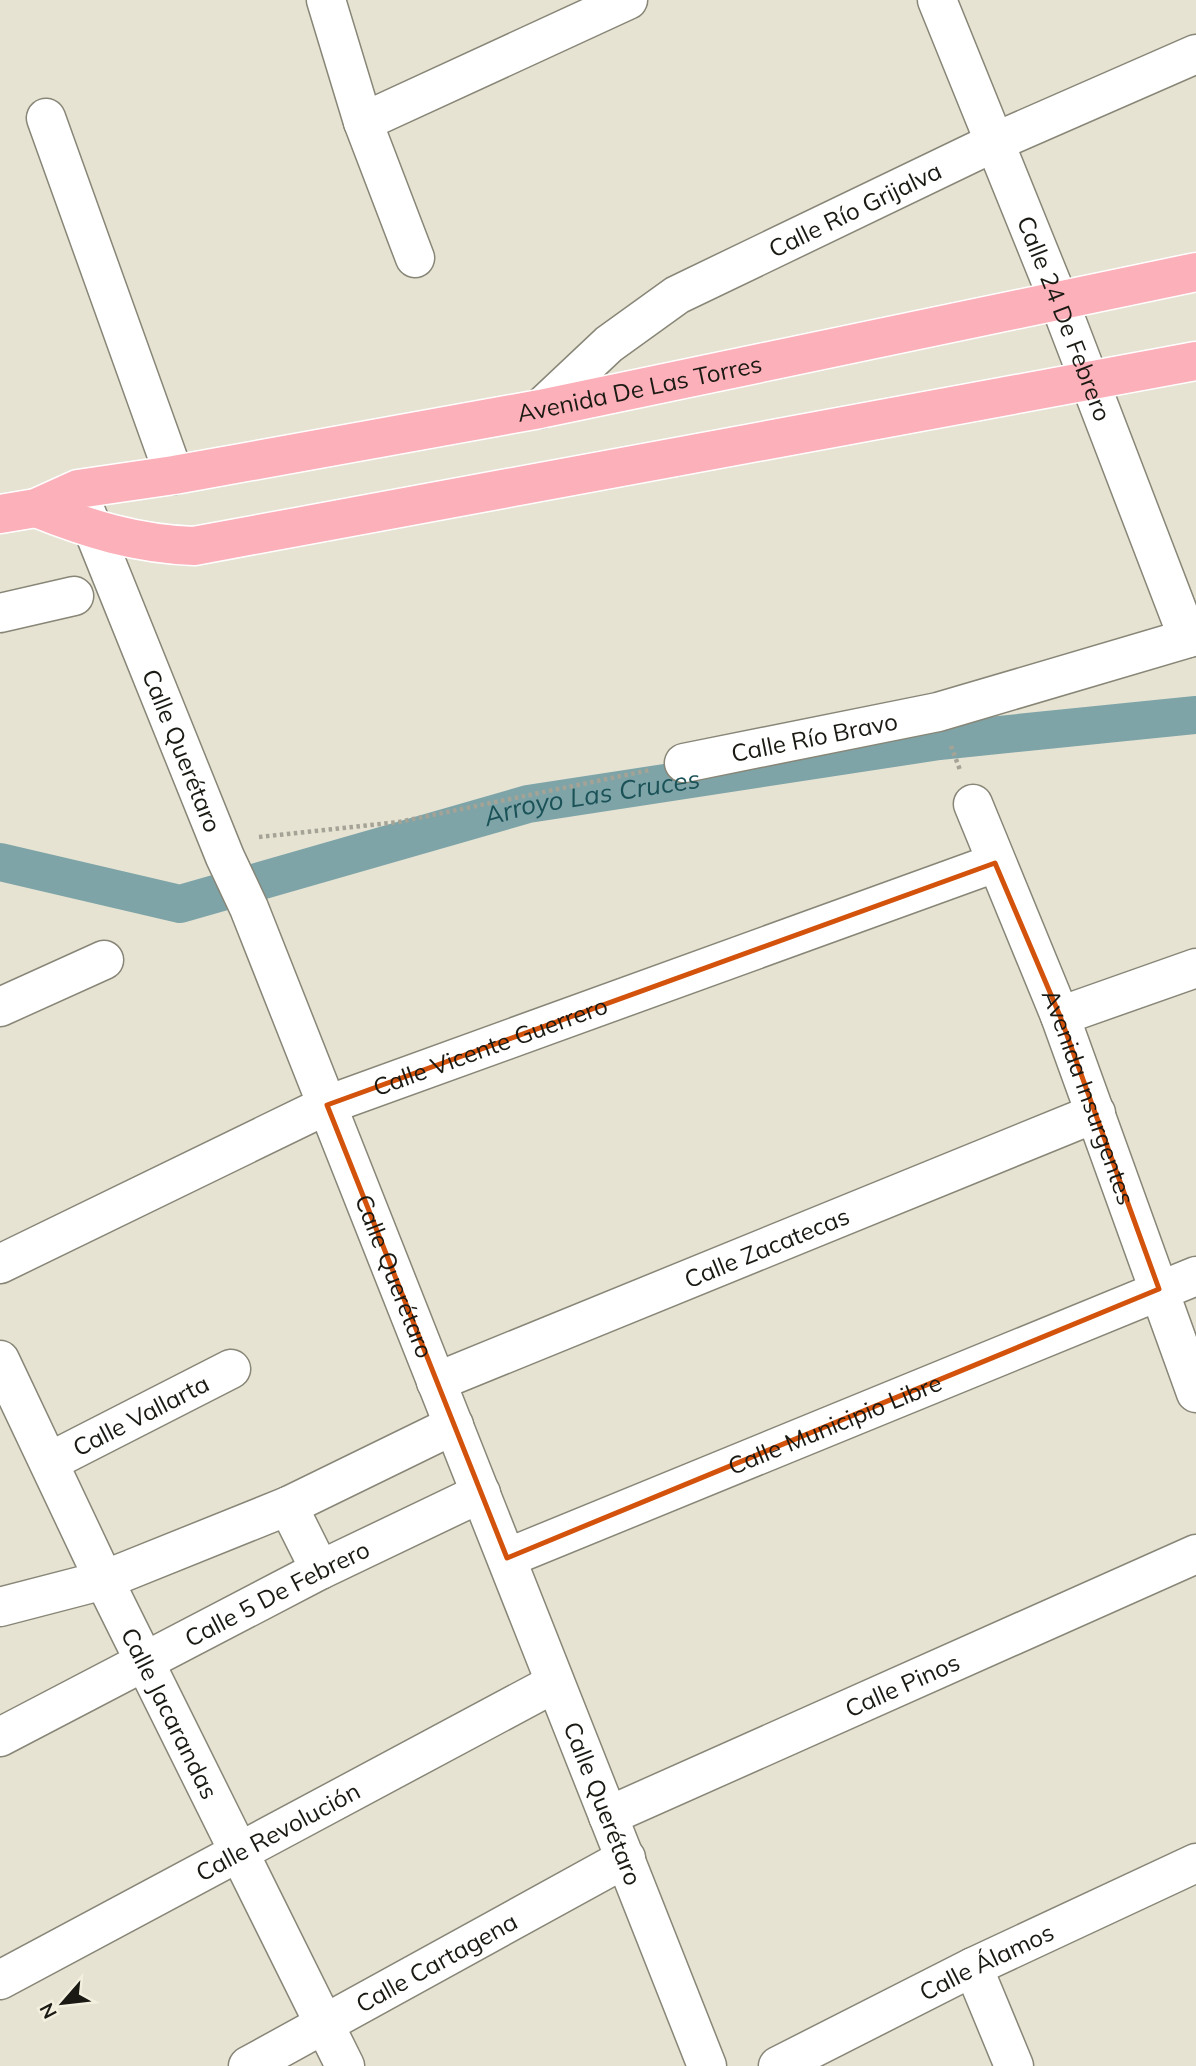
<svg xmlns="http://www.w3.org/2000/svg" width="1196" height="2066" font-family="Mulish,sans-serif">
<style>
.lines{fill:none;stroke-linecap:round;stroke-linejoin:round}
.canal{stroke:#7ea4a8;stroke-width:38}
.minor-casing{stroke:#888677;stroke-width:41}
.major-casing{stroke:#fff;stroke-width:41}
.path{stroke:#a5a396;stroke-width:4.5;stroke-dasharray:3.5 3.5;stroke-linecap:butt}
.minor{stroke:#fff;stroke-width:38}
.major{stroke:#fcb0b9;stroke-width:38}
.marked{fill:none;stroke:#d3530d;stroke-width:5;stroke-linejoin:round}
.labels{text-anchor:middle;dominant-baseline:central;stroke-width:7;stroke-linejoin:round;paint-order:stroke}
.street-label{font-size:24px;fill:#1a1913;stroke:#f3f0e0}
.water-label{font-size:26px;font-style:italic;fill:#1a5257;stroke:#f3f0e0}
</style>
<rect width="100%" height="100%" fill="#e6e3d3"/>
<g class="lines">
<path class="canal" id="s1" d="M 0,862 L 180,904 L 528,804 L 939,741 L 1196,715"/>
<defs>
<g id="minor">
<path d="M 326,0 L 363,122 L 415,258"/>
<path id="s2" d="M 937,0 L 1058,299 L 1188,638"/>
<path d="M 46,118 L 174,475"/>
<path d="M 363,122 L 628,0"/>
<path id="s3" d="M 540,409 L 609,344 L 677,295 L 995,142 L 1196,54"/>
<path id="s4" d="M 82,502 L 225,857 L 249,908 L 707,2066"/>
<path d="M 0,613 L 74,596"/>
<path id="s5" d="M 684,763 L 938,712 L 1196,636"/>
<path id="s6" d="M 973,804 L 1060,1016 L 1196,1393"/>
<path d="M 0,1007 L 104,960"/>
<path d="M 1060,1016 L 1196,968"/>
<path id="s7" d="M 0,1264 L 327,1105 L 995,863"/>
<path id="s8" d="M 0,1360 L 104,1580 L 345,2066"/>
<path id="s9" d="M 436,1382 L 1096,1113"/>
<path id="s10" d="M 49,1462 L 231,1369"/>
<path d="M 288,1506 L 320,1570"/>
<path id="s11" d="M 507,1558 L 1196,1276"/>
<path d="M 0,1607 L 104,1580 L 288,1506 L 454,1425"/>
<path id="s12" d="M 0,1737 L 320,1570 L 481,1493"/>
<path id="s13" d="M 608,1816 L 1196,1554"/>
<path d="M 973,1967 L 1014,2066"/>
<path id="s14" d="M 0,1980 L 555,1683"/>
<path id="s15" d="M 248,2066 L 626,1858"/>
<path id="s16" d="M 778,2066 L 973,1967 L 1196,1863"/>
</g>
<g id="major">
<path d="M 36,508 C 88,529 137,544 194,546 L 1196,361"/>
<path id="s17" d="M 0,514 L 36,508 L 78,489 L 174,475 L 540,409 L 1196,272"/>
</g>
</defs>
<use href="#minor" class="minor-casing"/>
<use href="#major" class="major-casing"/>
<path class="path" d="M 951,746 L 960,770
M 259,837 L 399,822 L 650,770"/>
<use href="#minor" class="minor"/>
<use href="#major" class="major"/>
</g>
<path class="marked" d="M 995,863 L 1060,1016 L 1159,1289 L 507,1558 L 327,1105 Z"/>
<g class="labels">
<g class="street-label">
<text stroke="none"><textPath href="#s3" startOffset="376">Calle Río Grijalva</textPath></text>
<text stroke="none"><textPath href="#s2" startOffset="343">Calle 24 De Febrero</textPath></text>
<text stroke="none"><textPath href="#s17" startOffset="653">Avenida De Las Torres</textPath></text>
<text stroke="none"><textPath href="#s5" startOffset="133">Calle Río Bravo</textPath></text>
<text stroke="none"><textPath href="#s4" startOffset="268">Calle Querétaro</textPath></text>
<text stroke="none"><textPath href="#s7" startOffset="537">Calle Vicente Guerrero</textPath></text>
<text stroke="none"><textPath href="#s6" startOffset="315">Avenida Insurgentes</textPath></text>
<text stroke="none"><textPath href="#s9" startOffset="357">Calle Zacatecas</textPath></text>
<text stroke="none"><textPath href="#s4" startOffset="835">Calle Querétaro</textPath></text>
<text stroke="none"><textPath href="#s10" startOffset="103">Calle Vallarta</textPath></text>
<text stroke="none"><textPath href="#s11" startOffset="354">Calle Municipio Libre</textPath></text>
<text stroke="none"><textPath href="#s12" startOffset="312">Calle 5 De Febrero</textPath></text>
<text stroke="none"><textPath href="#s13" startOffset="322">Calle Pinos</textPath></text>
<text stroke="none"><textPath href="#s8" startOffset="392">Calle Jacarandas</textPath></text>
<text stroke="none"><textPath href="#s4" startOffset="1402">Calle Querétaro</textPath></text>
<text stroke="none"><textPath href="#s14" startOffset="315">Calle Revolución</textPath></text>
<text stroke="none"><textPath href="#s15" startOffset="215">Calle Cartagena</textPath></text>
<text stroke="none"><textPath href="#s16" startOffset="233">Calle Álamos</textPath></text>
</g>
<g class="water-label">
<text stroke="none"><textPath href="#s1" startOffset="611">Arroyo Las Cruces</textPath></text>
</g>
</g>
<g transform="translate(63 2003) rotate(242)" stroke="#f3f0e0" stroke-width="5" paint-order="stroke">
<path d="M0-5L12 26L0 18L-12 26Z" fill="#1a1913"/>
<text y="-10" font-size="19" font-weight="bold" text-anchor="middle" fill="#1a1913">N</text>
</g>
</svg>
